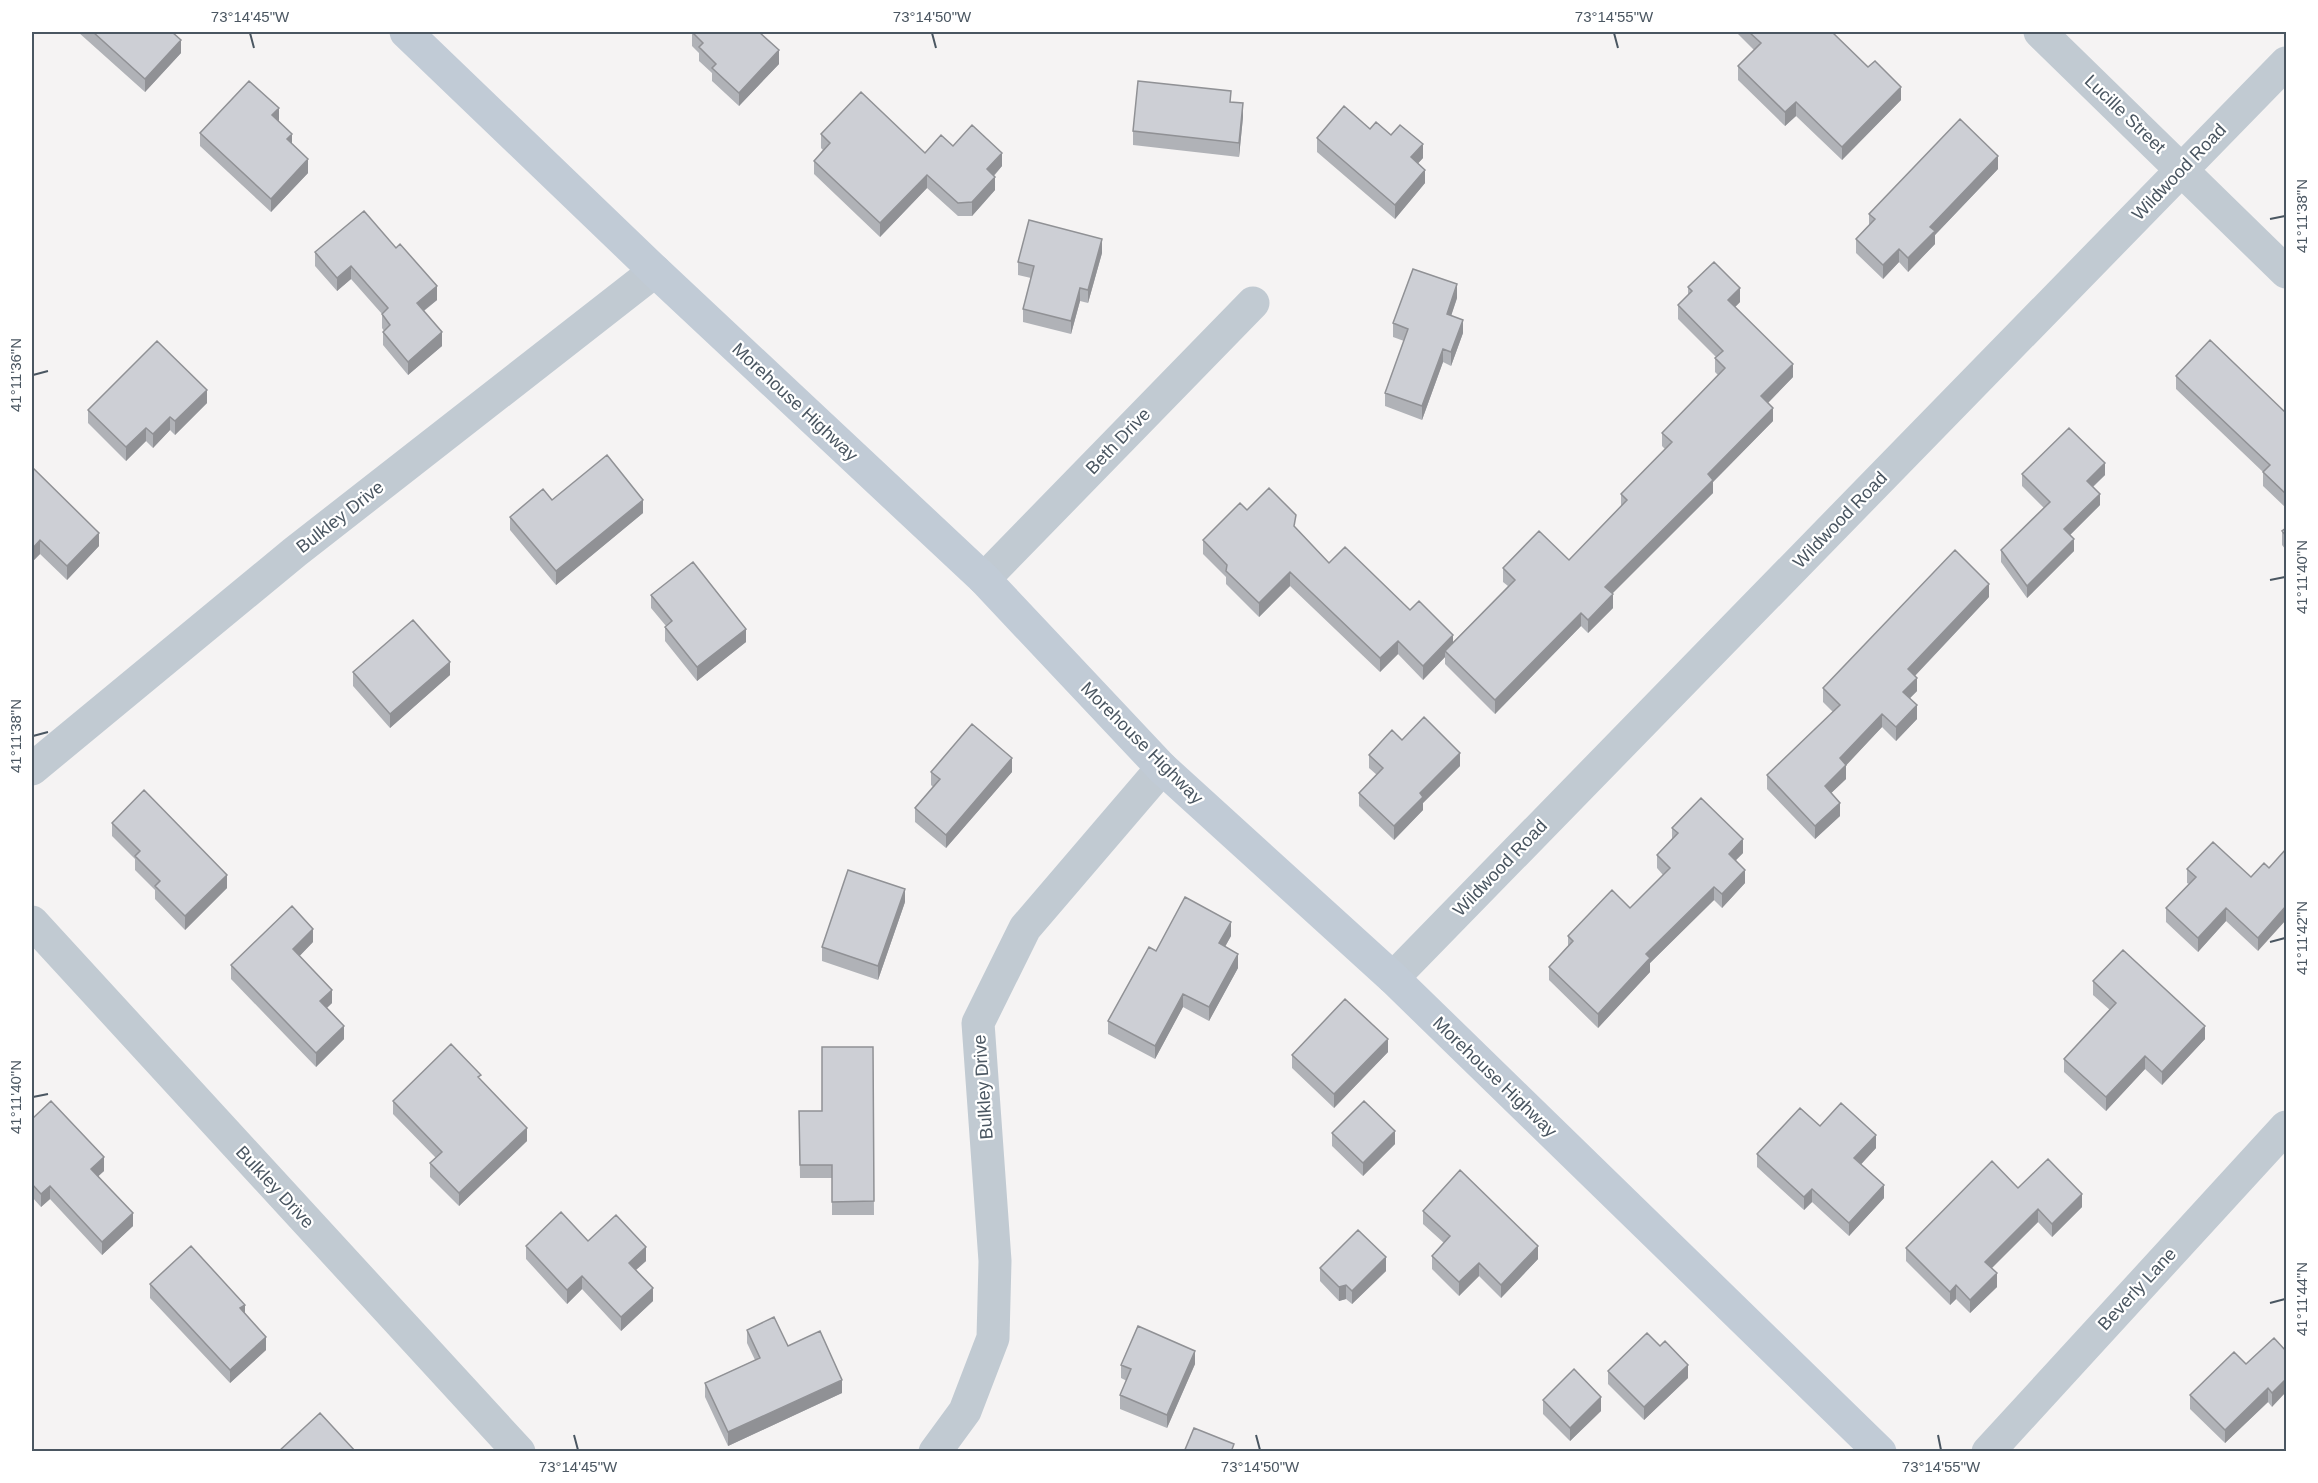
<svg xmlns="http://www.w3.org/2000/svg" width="2318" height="1483" font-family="Arial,sans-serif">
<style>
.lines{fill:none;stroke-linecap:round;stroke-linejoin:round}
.street{stroke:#c1cad2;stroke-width:33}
.secondary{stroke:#c1cbd6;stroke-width:33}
.wall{fill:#b0b2b7}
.shaded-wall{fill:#909195}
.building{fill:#cdcfd5;stroke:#909195;stroke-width:1.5}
.ticks{fill:none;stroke:#4a5661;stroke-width:2}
.labels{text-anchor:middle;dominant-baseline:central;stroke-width:4.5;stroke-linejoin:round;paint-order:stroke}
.street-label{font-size:18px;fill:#4a5661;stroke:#fff}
.neatline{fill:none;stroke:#4a5661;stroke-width:2}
.ticks-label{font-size:15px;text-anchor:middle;fill:#4a5661}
</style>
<rect width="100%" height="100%" fill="#f5f3f3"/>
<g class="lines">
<path class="street" d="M 2040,32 L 2286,272
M 984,579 L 1253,303
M 32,769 L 295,552 L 655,271
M 32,922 L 519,1452
M 1393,978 L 2286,63
M 935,1452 L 965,1411 L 993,1338 L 995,1261 L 978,1023 L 1025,928 L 1162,768
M 1988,1452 L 2286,1127"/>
<path class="secondary" d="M 406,32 L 655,271 L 984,579 L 1162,768 L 1393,978 L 1880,1452"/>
</g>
<path class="wall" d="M 78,32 L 172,32 L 181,53 L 145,92 Z
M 692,32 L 779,64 L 739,106 L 712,81 L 712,73 L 699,61 L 699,53 L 692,46 Z
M 1736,32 L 1832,32 L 1901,100 L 1842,160 L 1796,116 L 1785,126 L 1738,80 L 1738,66 L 1754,50 Z
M 1231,102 L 1243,117 L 1239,157 L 1133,145 L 1133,131 Z
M 279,122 L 308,173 L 271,212 L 200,146 L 200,133 Z
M 1370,129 L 1391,135 L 1423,158 L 1418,163 L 1425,183 L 1395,219 L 1317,152 L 1317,138 Z
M 821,134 L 925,153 L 953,146 L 1002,166 L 994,176 L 995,190 L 972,216 L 958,216 L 927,188 L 880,237 L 814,174 L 814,161 L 823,150 L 821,148 Z
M 1998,169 L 1935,235 L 1935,244 L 1908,272 L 1899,262 L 1883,279 L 1856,253 L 1856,239 L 1869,225 L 1869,214 Z
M 315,252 L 437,300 L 424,311 L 442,346 L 408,375 L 383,345 L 383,332 L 384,331 L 382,328 L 382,314 L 351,279 L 337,291 L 315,266 Z
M 1102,253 L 1088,303 L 1080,301 L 1071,334 L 1023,322 L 1023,309 L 1031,278 L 1018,275 L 1018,262 Z
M 1688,287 L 1740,302 L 1735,307 L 1793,377 L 1768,403 L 1773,421 L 1713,482 L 1713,493 L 1612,593 L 1613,608 L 1588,633 L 1581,626 L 1495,714 L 1445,664 L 1445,657 L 1423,680 L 1398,654 L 1380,672 L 1290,586 L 1259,617 L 1226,584 L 1226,577 L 1203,554 L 1203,540 L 1247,510 L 1296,528 L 1329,563 L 1410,610 L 1453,642 L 1508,586 L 1503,582 L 1503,568 L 1569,560 L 1621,506 L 1621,494 L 1665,449 L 1662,446 L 1662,433 L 1718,375 L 1715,372 L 1715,358 L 1716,357 L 1678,319 L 1678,305 L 1688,295 Z
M 1457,298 L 1451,316 L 1463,333 L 1451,366 L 1443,362 L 1422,420 L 1385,406 L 1385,393 L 1404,341 L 1393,337 L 1393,323 Z
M 2176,376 L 2286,413 L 2286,508 L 2263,486 L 2263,472 L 2176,389 Z
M 207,403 L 175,435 L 170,430 L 153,448 L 146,441 L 126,461 L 88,423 L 88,410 Z
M 32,467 L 99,546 L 67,580 L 40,554 L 32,562 Z
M 2022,474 L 2105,475 L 2093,487 L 2100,505 L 2070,535 L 2074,551 L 2027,598 L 2001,562 L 2001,550 L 2044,508 L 2022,486 Z
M 552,500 L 643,513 L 556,585 L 510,530 L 510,517 Z
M 2286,528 L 2286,550 L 2282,545 L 2282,531 Z
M 651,595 L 746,642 L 697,681 L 665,641 L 665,627 L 666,626 L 651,608 Z
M 1989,597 L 1915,676 L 1917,691 L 1910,698 L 1917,719 L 1896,741 L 1882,727 L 1846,765 L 1846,779 L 1831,793 L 1840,816 L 1815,839 L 1767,789 L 1767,775 L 1833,712 L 1823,702 L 1823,688 Z
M 353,672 L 450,675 L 390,728 L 353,686 Z
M 1402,740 L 1460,766 L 1423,803 L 1423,810 L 1394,840 L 1359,806 L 1359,793 L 1377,775 L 1369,768 L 1369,755 Z
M 931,772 L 1012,772 L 946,848 L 915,822 L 915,808 L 933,787 L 931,785 Z
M 112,823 L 227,888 L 185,930 L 155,899 L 155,890 L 135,870 L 135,859 L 112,836 Z
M 1672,828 L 1743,853 L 1736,860 L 1745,883 L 1722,908 L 1714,900 L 1650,963 L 1650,972 L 1598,1028 L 1549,980 L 1549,967 L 1568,946 L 1568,936 L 1630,908 L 1663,875 L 1657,868 L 1657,855 L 1672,839 Z
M 2264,863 L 2258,951 L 2226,921 L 2198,952 L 2166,922 L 2166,908 L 2189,884 L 2187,883 L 2187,869 L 2251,877 Z
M 905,902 L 878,980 L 822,961 L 822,947 Z
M 1231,936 L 1225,947 L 1238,968 L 1209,1021 L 1183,1007 L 1155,1059 L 1108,1034 L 1108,1021 L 1156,951 Z
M 313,942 L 299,956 L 332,1003 L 327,1008 L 344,1039 L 316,1067 L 231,979 L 231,965 Z
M 2093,981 L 2205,1039 L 2162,1085 L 2145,1069 L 2106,1111 L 2064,1072 L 2064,1059 L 2110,1010 L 2093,995 Z
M 873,1047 L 874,1215 L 832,1215 L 832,1178 L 800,1178 L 799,1111 L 822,1111 Z
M 1388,1052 L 1334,1108 L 1292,1068 L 1292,1055 Z
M 481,1080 L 527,1141 L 459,1206 L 430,1177 L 430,1163 L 436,1158 L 393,1114 L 393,1101 Z
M 32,1119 L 104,1171 L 98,1176 L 133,1226 L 102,1255 L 50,1199 L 41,1207 L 32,1197 Z
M 1820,1126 L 1876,1148 L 1861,1164 L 1884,1198 L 1849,1236 L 1812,1202 L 1804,1210 L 1757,1167 L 1757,1154 Z
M 1332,1133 L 1395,1144 L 1363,1176 L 1332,1146 Z
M 2018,1188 L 2082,1207 L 2052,1237 L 2038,1222 L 1991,1268 L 1997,1287 L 1970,1313 L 1956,1299 L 1950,1305 L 1906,1261 L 1906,1248 Z
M 1423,1211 L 1538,1259 L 1501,1298 L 1479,1276 L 1459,1296 L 1432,1269 L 1432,1256 L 1444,1243 L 1423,1224 Z
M 588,1241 L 646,1261 L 636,1270 L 653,1301 L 621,1331 L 582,1289 L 567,1304 L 526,1259 L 526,1246 Z
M 1320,1268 L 1386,1271 L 1352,1304 L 1346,1299 L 1339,1301 L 1320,1281 Z
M 150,1284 L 245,1314 L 266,1350 L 230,1383 L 150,1298 Z
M 747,1330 L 788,1346 L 842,1393 L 728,1446 L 705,1397 L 705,1383 L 755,1360 L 747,1343 Z
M 2274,1338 L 2272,1407 L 2268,1402 L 2225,1443 L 2190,1409 L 2190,1395 L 2246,1364 Z
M 1660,1346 L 1688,1378 L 1644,1420 L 1608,1384 L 1608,1371 Z
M 1195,1364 L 1167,1428 L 1120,1409 L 1120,1395 L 1127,1381 L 1121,1378 L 1121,1365 Z
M 1543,1400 L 1601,1411 L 1570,1441 L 1543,1414 Z"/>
<path class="shaded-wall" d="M 181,40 L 181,53 L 145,92 L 145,79 Z
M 779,50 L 779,64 L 739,106 L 739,93 Z
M 1901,87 L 1901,100 L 1842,160 L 1842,147 Z
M 1796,102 L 1796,116 L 1785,126 L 1785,112 Z
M 1243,103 L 1243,117 L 1239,157 L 1239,143 Z
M 279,108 L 279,122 L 272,115 Z
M 292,134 L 292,147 L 287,139 Z
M 1423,144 L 1423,158 L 1411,171 L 1411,157 Z
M 1002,153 L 1002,166 L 987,183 L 987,169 Z
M 1998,156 L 1998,169 L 1935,235 L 1935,244 L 1908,272 L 1908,258 L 1930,227 Z
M 308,159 L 308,173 L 271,212 L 271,199 Z
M 1425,170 L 1425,183 L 1395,219 L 1395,205 Z
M 927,175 L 927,188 L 880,237 L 880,223 Z
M 995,177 L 995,190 L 972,216 L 972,202 Z
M 1102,239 L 1102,253 L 1088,303 L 1088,290 Z
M 1899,249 L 1899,262 L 1883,279 L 1883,265 Z
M 351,266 L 351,279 L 337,291 L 337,278 Z
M 1457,284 L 1457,298 L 1447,328 L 1447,314 Z
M 437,286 L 437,300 L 417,316 L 417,303 Z
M 1080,288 L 1080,301 L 1071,334 L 1071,321 Z
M 1740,288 L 1740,302 L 1728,314 L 1728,300 Z
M 1463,320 L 1463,333 L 1451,366 L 1451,352 Z
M 442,332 L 442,346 L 408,375 L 408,362 Z
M 1443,349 L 1443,362 L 1422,420 L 1422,406 Z
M 1793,364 L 1793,377 L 1761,410 L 1761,396 Z
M 207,390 L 207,403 L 175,435 L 175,421 Z
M 1773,408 L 1773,421 L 1713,482 L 1713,493 L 1605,601 L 1605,587 L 1708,474 Z
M 170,417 L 170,430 L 153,448 L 153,434 Z
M 146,428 L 146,441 L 126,461 L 126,447 Z
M 2105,463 L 2105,475 L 2087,492 L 2087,481 Z
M 2100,494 L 2100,505 L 2064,541 L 2064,529 Z
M 643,500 L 643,513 L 556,585 L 556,571 Z
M 99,533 L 99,546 L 67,580 L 67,566 Z
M 2074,539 L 2074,551 L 2027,598 L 2027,586 Z
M 40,540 L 40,554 L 32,562 L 32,549 Z
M 1290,572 L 1290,586 L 1259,617 L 1259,603 Z
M 1989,584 L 1989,597 L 1908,683 L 1908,669 Z
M 1613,594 L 1613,608 L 1588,633 L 1588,620 Z
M 1581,613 L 1581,626 L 1495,714 L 1495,700 Z
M 746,629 L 746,642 L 697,681 L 697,667 Z
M 1453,635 L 1453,649 L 1445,651 L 1445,657 L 1423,680 L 1423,666 Z
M 1398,641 L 1398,654 L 1380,672 L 1380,658 Z
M 450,662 L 450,675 L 390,728 L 390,714 Z
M 1917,678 L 1917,691 L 1903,705 L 1903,692 Z
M 1917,705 L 1917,719 L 1896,741 L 1896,727 Z
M 1882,714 L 1882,727 L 1840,772 L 1840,758 Z
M 1460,753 L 1460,766 L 1423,803 L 1423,810 L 1394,840 L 1394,826 L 1420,793 Z
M 1012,758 L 1012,772 L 946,848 L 946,835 Z
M 1846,765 L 1846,779 L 1825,799 L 1825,786 Z
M 1840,803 L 1840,816 L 1815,839 L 1815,826 Z
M 1743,839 L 1743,853 L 1729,867 L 1729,854 Z
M 1745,870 L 1745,883 L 1722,908 L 1722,894 Z
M 227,875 L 227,888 L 185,930 L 185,916 Z
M 1714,887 L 1714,900 L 1650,963 L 1650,972 L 1598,1028 L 1598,1014 L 1646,954 Z
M 905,889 L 905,902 L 878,980 L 878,966 Z
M 2286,906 L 2286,920 L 2258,951 L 2258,938 Z
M 2226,908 L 2226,921 L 2198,952 L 2198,938 Z
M 1231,922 L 1231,936 L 1219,957 L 1219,943 Z
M 313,929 L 313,942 L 293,963 L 293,949 Z
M 1238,954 L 1238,968 L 1209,1021 L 1209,1007 Z
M 332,990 L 332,1003 L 320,1014 L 320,1001 Z
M 1183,994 L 1183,1007 L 1155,1059 L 1155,1046 Z
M 344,1026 L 344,1039 L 316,1067 L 316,1053 Z
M 2205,1026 L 2205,1039 L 2162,1085 L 2162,1072 Z
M 1388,1039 L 1388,1052 L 1334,1108 L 1334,1094 Z
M 2145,1056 L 2145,1069 L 2106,1111 L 2106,1097 Z
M 527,1128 L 527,1141 L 459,1206 L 459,1193 Z
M 1395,1131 L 1395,1144 L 1363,1176 L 1363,1163 Z
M 1876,1135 L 1876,1148 L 1854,1172 L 1854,1158 Z
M 104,1157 L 104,1171 L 91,1183 L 91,1169 Z
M 1884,1185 L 1884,1198 L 1849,1236 L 1849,1223 Z
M 50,1186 L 50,1199 L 41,1207 L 41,1194 Z
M 1812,1189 L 1812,1202 L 1804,1210 L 1804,1197 Z
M 2082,1194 L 2082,1207 L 2052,1237 L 2052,1224 Z
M 2038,1209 L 2038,1222 L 1985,1275 L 1985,1262 Z
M 133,1213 L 133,1226 L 102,1255 L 102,1242 Z
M 1538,1246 L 1538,1259 L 1501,1298 L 1501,1285 Z
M 646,1247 L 646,1261 L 629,1276 L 629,1263 Z
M 1386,1257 L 1386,1271 L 1352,1304 L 1352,1291 Z
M 1479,1263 L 1479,1276 L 1459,1296 L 1459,1282 Z
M 1997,1273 L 1997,1287 L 1970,1313 L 1970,1300 Z
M 582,1276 L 582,1289 L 567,1304 L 567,1290 Z
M 1346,1285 L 1346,1299 L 1339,1301 L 1339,1287 Z
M 1956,1285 L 1956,1299 L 1950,1305 L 1950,1292 Z
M 653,1288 L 653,1301 L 621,1331 L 621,1317 Z
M 245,1305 L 245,1318 L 240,1308 Z
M 266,1337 L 266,1350 L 230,1383 L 230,1370 Z
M 1195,1351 L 1195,1364 L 1167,1428 L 1167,1415 Z
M 1688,1365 L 1688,1378 L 1644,1420 L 1644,1407 Z
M 2286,1379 L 2286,1392 L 2272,1407 L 2272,1393 Z
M 842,1380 L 842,1393 L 728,1446 L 728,1432 Z
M 2268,1388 L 2268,1402 L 2225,1443 L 2225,1430 Z
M 1601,1397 L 1601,1411 L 1570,1441 L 1570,1428 Z"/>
<path class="building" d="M 93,32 L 172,32 L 181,40 L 145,79 Z
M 692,32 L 759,32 L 779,50 L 739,93 L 712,68 L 716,64 L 699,47 L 703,43 Z
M 1749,32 L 1832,32 L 1868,67 L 1875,61 L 1901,87 L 1842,147 L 1796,102 L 1785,112 L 1738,66 L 1761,43 Z
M 249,81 L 279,108 L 272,115 L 292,134 L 287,139 L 308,159 L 271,199 L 200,133 Z
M 1138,81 L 1231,91 L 1230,102 L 1243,103 L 1239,143 L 1133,131 Z
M 861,92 L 925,153 L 941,135 L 953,146 L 972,125 L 1002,153 L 987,169 L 995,177 L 972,202 L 958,203 L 927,175 L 880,223 L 814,161 L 830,143 L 821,134 Z
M 1344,106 L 1370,129 L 1376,122 L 1391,135 L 1400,125 L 1423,144 L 1411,157 L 1425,170 L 1395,205 L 1317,138 Z
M 1960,119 L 1998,156 L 1930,227 L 1935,231 L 1908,258 L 1899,249 L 1883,265 L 1856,239 L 1875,219 L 1869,214 Z
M 364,211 L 396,248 L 400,244 L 437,286 L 417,303 L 442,332 L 408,362 L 383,332 L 390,325 L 382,314 L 388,308 L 351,266 L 337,278 L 315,252 Z
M 1029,220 L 1102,239 L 1088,290 L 1080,288 L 1071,321 L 1023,309 L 1034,266 L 1018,262 Z
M 1714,262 L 1740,288 L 1728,300 L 1793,364 L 1761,396 L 1773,408 L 1708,474 L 1713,480 L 1605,587 L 1613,594 L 1588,620 L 1581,613 L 1495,700 L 1445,651 L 1515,580 L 1503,568 L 1539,531 L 1569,560 L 1627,500 L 1621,494 L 1672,442 L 1662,433 L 1725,368 L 1715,358 L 1723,351 L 1678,305 L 1692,291 L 1688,287 Z
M 1413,269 L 1457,284 L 1447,314 L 1463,320 L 1451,352 L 1443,349 L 1422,406 L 1385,393 L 1408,329 L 1393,323 Z
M 2210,340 L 2286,413 L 2286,494 L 2263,472 L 2270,465 L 2176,376 Z
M 157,341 L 207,390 L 175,421 L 170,417 L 153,434 L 146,428 L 126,447 L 88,410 Z
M 2069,428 L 2105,463 L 2087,481 L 2100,494 L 2064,529 L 2074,539 L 2027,586 L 2001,550 L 2050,502 L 2022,474 Z
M 607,455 L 643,500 L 556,571 L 510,517 L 543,489 L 552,500 Z
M 32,467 L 99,533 L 67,566 L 40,540 L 32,549 Z
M 1269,488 L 1296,515 L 1294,526 L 1329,563 L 1345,547 L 1410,610 L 1419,601 L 1453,635 L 1423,666 L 1398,641 L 1380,658 L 1290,572 L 1259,603 L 1226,571 L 1227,565 L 1203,540 L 1240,503 L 1247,510 Z
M 2286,528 L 2286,536 L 2282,531 Z
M 1955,550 L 1989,584 L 1908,669 L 1917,678 L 1903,692 L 1917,705 L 1896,727 L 1882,714 L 1840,758 L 1846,765 L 1825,786 L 1840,803 L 1815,826 L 1767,775 L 1840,705 L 1823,688 Z
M 693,562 L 746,629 L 697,667 L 665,627 L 672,621 L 651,595 Z
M 413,620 L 450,662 L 390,714 L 353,672 Z
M 1424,717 L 1460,753 L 1420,793 L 1423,797 L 1394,826 L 1359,793 L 1383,768 L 1369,755 L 1392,730 L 1402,740 Z
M 972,724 L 1012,758 L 946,835 L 915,808 L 940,779 L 931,772 Z
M 144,790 L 227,875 L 185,916 L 155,886 L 160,881 L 135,856 L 140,851 L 112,823 Z
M 1701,798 L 1743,839 L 1729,854 L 1745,870 L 1722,894 L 1714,887 L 1646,954 L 1650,958 L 1598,1014 L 1549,967 L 1573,941 L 1568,936 L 1612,890 L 1630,908 L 1670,868 L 1657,855 L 1678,833 L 1672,828 Z
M 2213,842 L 2251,877 L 2264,863 L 2269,868 L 2286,849 L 2286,906 L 2258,938 L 2226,908 L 2198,938 L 2166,908 L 2196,877 L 2187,869 Z
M 848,870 L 905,889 L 878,966 L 822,947 Z
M 1185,897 L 1231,922 L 1219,943 L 1238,954 L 1209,1007 L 1183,994 L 1155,1046 L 1108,1021 L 1149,947 L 1156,951 Z
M 292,906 L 313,929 L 293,949 L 332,990 L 320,1001 L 344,1026 L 316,1053 L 231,965 Z
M 2123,950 L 2205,1026 L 2162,1072 L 2145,1056 L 2106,1097 L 2064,1059 L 2116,1003 L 2093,981 Z
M 1345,999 L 1388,1039 L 1334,1094 L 1292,1055 Z
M 451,1044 L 481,1075 L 478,1077 L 527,1128 L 459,1193 L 430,1163 L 442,1152 L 393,1101 Z
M 822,1047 L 873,1047 L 874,1201 L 832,1202 L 832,1165 L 800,1165 L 799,1111 L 822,1111 Z
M 51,1101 L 104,1157 L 91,1169 L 133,1213 L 102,1242 L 50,1186 L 41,1194 L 32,1184 L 32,1119 Z
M 1364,1101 L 1395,1131 L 1363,1163 L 1332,1133 Z
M 1841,1103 L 1876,1135 L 1854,1158 L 1884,1185 L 1849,1223 L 1812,1189 L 1804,1197 L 1757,1154 L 1800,1108 L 1820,1126 Z
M 2048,1159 L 2082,1194 L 2052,1224 L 2038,1209 L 1985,1262 L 1997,1273 L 1970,1300 L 1956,1285 L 1950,1292 L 1906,1248 L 1992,1161 L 2018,1188 Z
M 1460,1170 L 1538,1246 L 1501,1285 L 1479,1263 L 1459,1282 L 1432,1256 L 1450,1236 L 1423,1211 Z
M 561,1212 L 588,1241 L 616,1215 L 646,1247 L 629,1263 L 653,1288 L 621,1317 L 582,1276 L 567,1290 L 526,1246 Z
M 1358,1230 L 1386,1257 L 1352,1291 L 1346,1285 L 1339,1287 L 1320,1268 Z
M 191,1246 L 245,1305 L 240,1308 L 266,1337 L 230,1370 L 150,1284 Z
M 774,1317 L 788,1346 L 820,1331 L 842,1380 L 728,1432 L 705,1383 L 760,1358 L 747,1330 Z
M 1138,1326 L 1195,1351 L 1167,1415 L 1120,1395 L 1131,1369 L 1121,1365 Z
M 1647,1333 L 1660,1346 L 1665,1341 L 1688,1365 L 1644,1407 L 1608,1371 Z
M 2274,1338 L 2286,1351 L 2286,1379 L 2272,1393 L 2268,1388 L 2225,1430 L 2190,1395 L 2234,1352 L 2246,1364 Z
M 1574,1369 L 1601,1397 L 1570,1428 L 1543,1400 Z
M 320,1413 L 356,1452 L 278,1452 Z
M 1194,1428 L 1234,1444 L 1231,1452 L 1184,1452 Z"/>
<path class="ticks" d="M 250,33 L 254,48M 932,33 L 936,48M 1614,33 L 1618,48M 2270,219 L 2285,216M 33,375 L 48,371M 2270,580 L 2285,577M 33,736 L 48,732M 2270,942 L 2285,938M 33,1097 L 48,1094M 2270,1303 L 2285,1299M 574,1435 L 578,1450M 1256,1435 L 1260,1450M 1938,1435 L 1941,1450"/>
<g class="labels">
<g class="street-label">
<text transform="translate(2125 114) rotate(44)">Lucille Street</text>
<text transform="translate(2179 172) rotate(-46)">Wildwood Road</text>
<text transform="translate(795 402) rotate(43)">Morehouse Highway</text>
<text transform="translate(1118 441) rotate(-46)">Beth Drive</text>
<text transform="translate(340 517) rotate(-38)">Bulkley Drive</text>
<text transform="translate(1840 520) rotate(-46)">Wildwood Road</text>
<text transform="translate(1142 743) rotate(45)">Morehouse Highway</text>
<text transform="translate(1500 868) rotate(-46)">Wildwood Road</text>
<text transform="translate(1495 1077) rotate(44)">Morehouse Highway</text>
<text transform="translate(983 1087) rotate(-94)">Bulkley Drive</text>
<text transform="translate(275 1187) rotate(47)">Bulkley Drive</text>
<text transform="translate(2137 1289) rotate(-47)">Beverly Lane</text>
</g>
</g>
<rect width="2318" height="1483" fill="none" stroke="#ffffff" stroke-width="66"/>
<rect x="33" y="33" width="2252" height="1417" class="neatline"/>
<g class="ticks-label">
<text x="250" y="22">73°14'45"W</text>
<text x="932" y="22">73°14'50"W</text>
<text x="1614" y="22">73°14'55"W</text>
<text transform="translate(2302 216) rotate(-90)" y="5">41°11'38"N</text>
<text transform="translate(16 375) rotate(-90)" y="5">41°11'36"N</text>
<text transform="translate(2302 577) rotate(-90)" y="5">41°11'40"N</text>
<text transform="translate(16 736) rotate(-90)" y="5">41°11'38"N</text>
<text transform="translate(2302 938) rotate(-90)" y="5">41°11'42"N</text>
<text transform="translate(16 1097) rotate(-90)" y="5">41°11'40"N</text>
<text transform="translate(2302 1299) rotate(-90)" y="5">41°11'44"N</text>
<text x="578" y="1472">73°14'45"W</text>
<text x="1260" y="1472">73°14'50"W</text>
<text x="1941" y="1472">73°14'55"W</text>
</g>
</svg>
